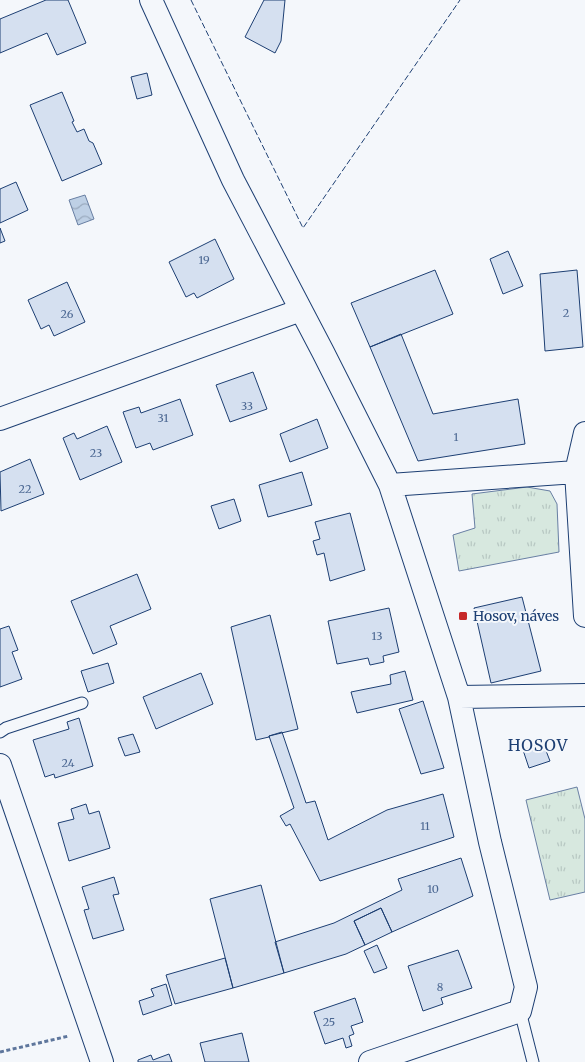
<svg xmlns="http://www.w3.org/2000/svg" width="585" height="1062" font-family="Merriweather,serif">
<style>
.park{fill:url(#park-tufts);stroke:#687fa3}
.water{fill:url(#water-waves);stroke:#687fa3}
.building{fill:#d5e0f0;stroke:#1d3f73}
.lines{fill:none;stroke-linecap:round;stroke-linejoin:round}
.lane-casing{stroke:#1d3f73;stroke-width:13}
.street-casing{stroke:#1d3f73;stroke-width:24}
.path{stroke:#5e769c;stroke-width:3;stroke-dasharray:4 2.5;stroke-linecap:butt}
.lane{stroke:#f4f7fb;stroke-width:11}
.street{stroke:#f4f7fb;stroke-width:22}
.fence{stroke:#1d3f73;stroke-width:1;stroke-dasharray:6 2.5;stroke-linecap:butt}
.poi-dot{fill:#c62828;stroke:#f4f7fb;stroke-width:2}
.labels{text-anchor:middle;dominant-baseline:central;stroke-width:4;stroke-linejoin:round;paint-order:stroke}
.number-label{font-size:11px;fill:#4b6792}
.poi-label{font-size:14px;fill:#1d3f73;stroke:#f4f7fb;text-anchor:start}
.quarter-label{font-size:16px;letter-spacing:1px;fill:#1d3f73;stroke:#f4f7fb}
</style>
<defs>
<pattern id="park-tufts" width="24" height="20" patternUnits="userSpaceOnUse" patternTransform="scale(1.25)"><rect width="24" height="20" fill="#d7e8df"/><path d="M3 7l-1-3M5 7V3M7 7l1-3M15 17l-1-3M17 17v-4M19 17l1-3" fill="none" stroke="#b8c8c3"/></pattern>
<pattern id="water-waves" width="16" height="10" patternUnits="userSpaceOnUse" patternTransform="scale(1.25)"><rect width="16" height="10" fill="#bed0e5"/><path d="M0 5q4-4 8 0t8 0" fill="none" stroke="#9aaabe"/></pattern>
</defs>
<rect width="100%" height="100%" fill="#f4f7fb"/>
<path class="park" d="M 527,487 L 550,491 L 557,504 L 559,552 L 459,571 L 453,535 L 475,528 L 472,494 Z
M 577,787 L 585,819 L 585,892 L 550,900 L 526,800 Z"/>
<path class="water" d="M 85,195 L 94,219 L 78,225 L 69,200 Z"/>
<path class="building" d="M 46,0 L 68,0 L 86,43 L 57,55 L 47,33 L 0,53 L 0,19 Z
M 264,0 L 285,0 L 281,41 L 275,53 L 245,37 Z
M 147,73 L 152,95 L 137,99 L 131,77 Z
M 62,92 L 74,121 L 72,122 L 77,132 L 84,129 L 89,141 L 93,143 L 102,164 L 62,181 L 30,105 Z
M 16,182 L 28,210 L 0,223 L 0,189 Z
M 0,228 L 5,241 L 0,243 Z
M 215,239 L 234,279 L 197,298 L 194,293 L 186,297 L 169,262 Z
M 508,251 L 523,286 L 503,294 L 490,259 Z
M 435,270 L 453,314 L 370,347 L 351,303 Z
M 577,270 L 583,347 L 545,351 L 540,274 Z
M 67,282 L 85,322 L 54,336 L 49,325 L 41,329 L 28,300 Z
M 401,334 L 433,414 L 518,399 L 525,444 L 418,461 L 370,347 Z
M 253,372 L 267,409 L 230,422 L 216,385 Z
M 180,399 L 193,435 L 153,450 L 150,443 L 136,448 L 123,412 L 139,407 L 141,413 Z
M 317,419 L 328,448 L 290,462 L 280,434 Z
M 107,426 L 122,462 L 80,480 L 63,438 L 74,433 L 77,439 Z
M 30,459 L 44,494 L 1,511 L 0,472 Z
M 302,472 L 312,505 L 268,517 L 259,485 Z
M 234,499 L 241,521 L 219,529 L 211,506 Z
M 350,513 L 365,570 L 330,581 L 324,553 L 317,555 L 313,541 L 320,539 L 315,522 Z
M 137,574 L 151,609 L 110,626 L 117,644 L 93,654 L 71,601 Z
M 522,597 L 541,671 L 491,683 L 474,608 Z
M 389,608 L 399,652 L 383,656 L 384,662 L 370,665 L 368,658 L 337,664 L 328,621 Z
M 270,615 L 298,729 L 269,736 L 269,737 L 256,740 L 231,627 Z
M 9,626 L 18,650 L 12,652 L 22,679 L 0,687 L 0,629 Z
M 108,663 L 114,683 L 88,692 L 81,671 Z
M 405,671 L 413,700 L 357,713 L 351,692 L 391,684 L 390,675 Z
M 201,673 L 213,704 L 156,729 L 143,697 Z
M 423,701 L 444,768 L 421,774 L 399,709 Z
M 79,718 L 93,766 L 55,778 L 54,774 L 45,777 L 33,740 L 69,729 L 67,722 Z
M 282,732 L 306,803 L 315,801 L 328,840 L 387,810 L 443,794 L 454,837 L 320,881 L 290,824 L 286,826 L 280,816 L 294,808 L 269,736 Z
M 133,734 L 140,752 L 125,756 L 118,738 Z
M 543,743 L 550,761 L 529,768 L 523,750 Z
M 86,804 L 89,814 L 99,811 L 110,848 L 69,861 L 58,823 L 74,819 L 71,809 Z
M 461,858 L 473,896 L 392,932 L 381,908 L 354,921 L 365,945 L 346,954 L 284,973 L 275,942 L 334,923 L 402,890 L 398,879 Z
M 114,877 L 119,894 L 113,895 L 124,930 L 93,939 L 84,910 L 89,909 L 82,887 Z
M 261,885 L 284,973 L 233,988 L 210,899 Z
M 381,908 L 392,932 L 365,945 L 354,921 Z
M 377,945 L 387,968 L 374,973 L 364,951 Z
M 458,950 L 472,988 L 441,998 L 443,1004 L 423,1011 L 408,966 Z
M 225,958 L 233,988 L 175,1004 L 166,975 Z
M 166,984 L 172,1005 L 143,1015 L 139,1001 L 154,996 L 151,989 Z
M 355,998 L 363,1022 L 351,1026 L 354,1034 L 349,1036 L 352,1046 L 346,1048 L 343,1038 L 325,1044 L 314,1012 Z
M 242,1033 L 249,1062 L 205,1062 L 200,1043 Z
M 169,1054 L 172,1062 L 138,1062 L 138,1060 L 151,1055 L 153,1060 Z"/>
<g class="lines">
<defs>
<path id="lane" d="M 0,732 L 6,728 L 82,703
M 520,1011 L 533,1062"/>
<path id="street" d="M 151,0 L 233,180 L 323,352 L 390,485 L 459,697 L 490,842 L 526,987 L 520,1011 L 370,1062
M 0,419 L 301,310
M 585,433 L 576,472 L 585,616
M 390,485 L 576,472
M 459,697 L 585,695
M 0,765 L 102,1062"/>
</defs>
<use href="#lane" class="lane-casing"/>
<use href="#street" class="street-casing"/>
<path class="path" d="M 0,1052 L 69,1036"/>
<use href="#lane" class="lane"/>
<use href="#street" class="street"/>
<path class="fence" d="M 191,0 L 303,228 L 460,0"/>
</g>
<rect class="poi-dot" x="458" y="611" width="10" height="10" rx="2.5"/>
<g class="labels">
<g class="number-label">
<text x="204" y="260">19</text>
<text x="566" y="313">2</text>
<text x="67" y="314">26</text>
<text x="247" y="406">33</text>
<text x="163" y="418">31</text>
<text x="456" y="437">1</text>
<text x="96" y="453">23</text>
<text x="25" y="489">22</text>
<text x="377" y="636">13</text>
<text x="68" y="763">24</text>
<text x="425" y="826">11</text>
<text x="433" y="889">10</text>
<text x="440" y="987">8</text>
<text x="329" y="1022">25</text>
</g>
<g class="poi-label">
<text x="473" y="616">Hosov, náves</text>
</g>
<g class="quarter-label">
<text x="538" y="745">HOSOV</text>
</g>
</g>
</svg>
